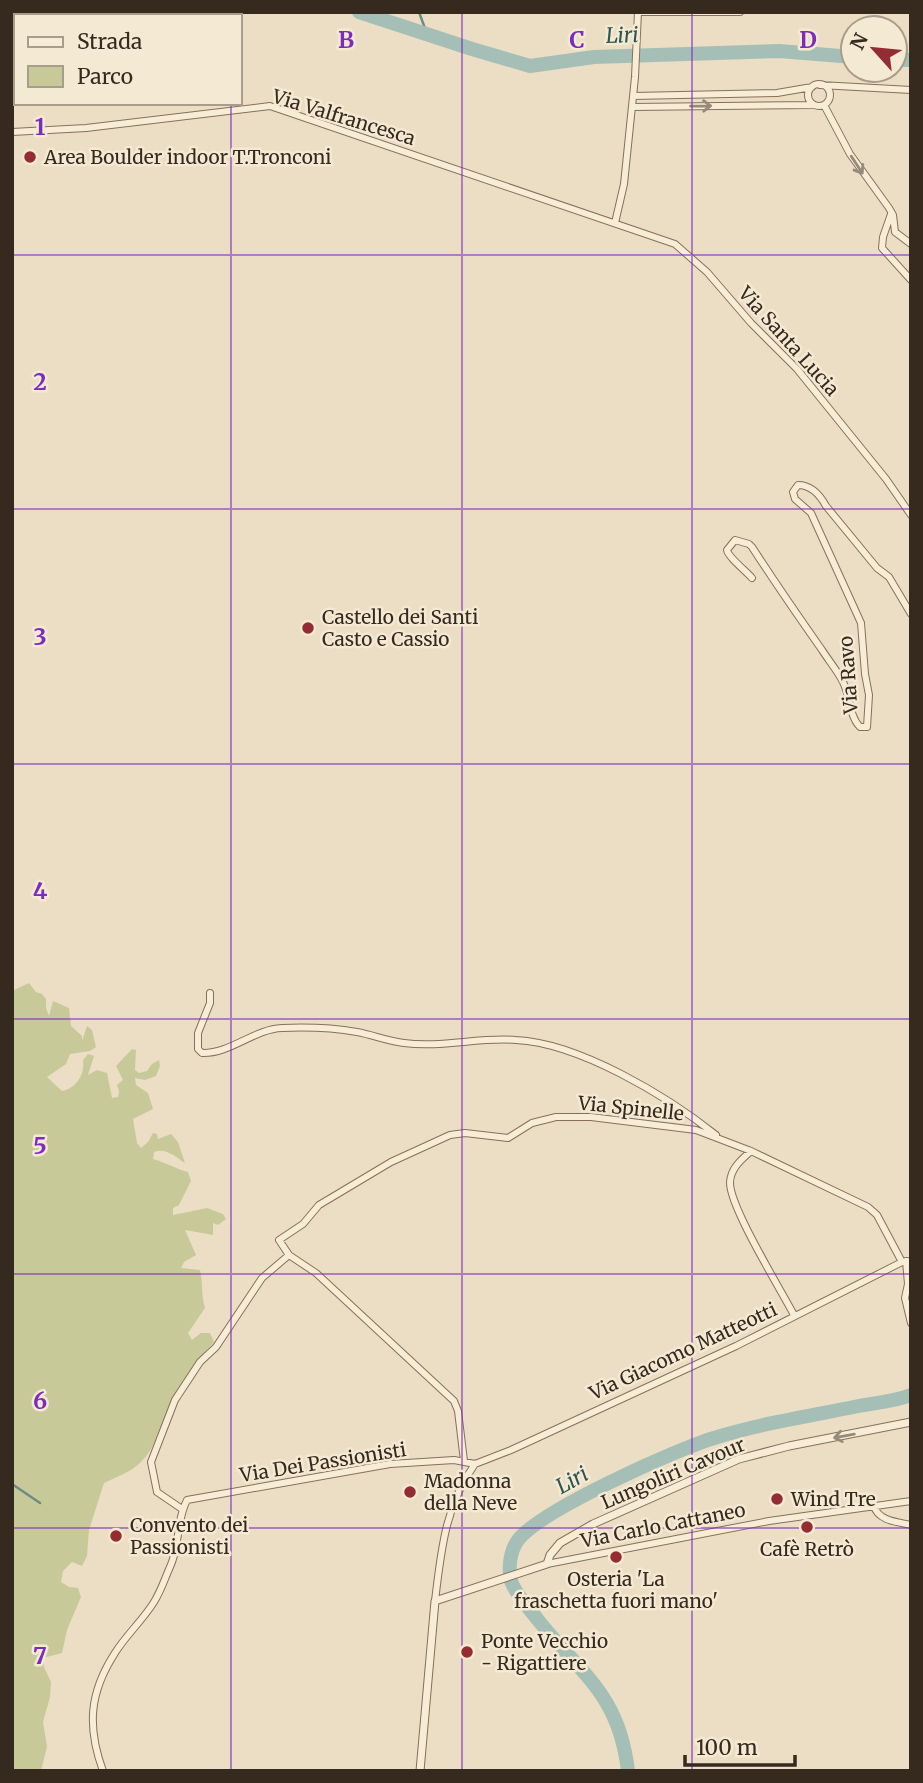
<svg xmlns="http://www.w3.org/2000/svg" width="923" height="1783" font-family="Merriweather,serif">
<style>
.green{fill:#c7ca98}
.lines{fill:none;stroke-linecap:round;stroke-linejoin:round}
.stream{stroke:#6d8d84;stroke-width:2.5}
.river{stroke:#a5bfb6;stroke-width:14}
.minor-casing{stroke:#86705b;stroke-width:8}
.tertiary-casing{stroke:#86705b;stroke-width:9}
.minor{stroke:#f7ecd6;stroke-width:6}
.tertiary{stroke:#f7ecd6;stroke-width:7}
.oneway{stroke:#968a7a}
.grid{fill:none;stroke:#7b2cbf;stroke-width:2;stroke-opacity:0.55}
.poi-dot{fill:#932d33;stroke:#f4e9d3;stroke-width:2.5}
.labels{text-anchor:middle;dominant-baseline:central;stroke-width:5;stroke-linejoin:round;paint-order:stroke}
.street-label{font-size:19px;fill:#36291e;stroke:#f4e9d3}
.poi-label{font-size:19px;fill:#36291e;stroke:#f4e9d3;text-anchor:start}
.water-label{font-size:21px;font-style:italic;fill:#2e5651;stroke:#f4e9d3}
.grid-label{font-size:23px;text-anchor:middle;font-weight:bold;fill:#7b2cbf;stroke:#f4e9d3;stroke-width:5;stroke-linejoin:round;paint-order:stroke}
</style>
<rect width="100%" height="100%" fill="#ecdec4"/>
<path class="green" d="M 29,983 L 36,992 L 42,994 L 46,999 L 46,1008 L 49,1016 L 53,1001 L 69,1008 L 71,1026 L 82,1036 L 82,1041 L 87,1026 L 92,1030 L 96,1047 L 90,1051 L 70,1054 L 66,1064 L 47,1077 L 62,1091 C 76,1088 85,1075 83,1060 L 88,1054 L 94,1056 L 88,1075 L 97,1070 L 107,1073 L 112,1098 L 118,1097 L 119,1091 L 117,1085 L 123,1080 L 116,1066 L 132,1049 L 136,1050 L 135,1070 L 139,1073 L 147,1071 L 152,1064 L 159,1060 L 160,1066 L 156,1076 L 145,1080 L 135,1078 L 136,1085 L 148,1093 L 153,1109 L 133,1119 L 137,1143 L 141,1148 L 148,1142 L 153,1133 L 157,1134 L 158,1139 L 171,1134 L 178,1142 L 185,1163 C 176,1157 165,1147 154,1152 L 153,1159 C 165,1162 176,1169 188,1172 L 191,1181 L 179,1205 L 173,1208 L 173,1215 L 207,1208 L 223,1214 L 226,1219 L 218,1225 L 213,1223 L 213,1235 L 185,1230 L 196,1255 L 184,1262 L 181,1268 L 200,1270 C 203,1283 201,1295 205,1308 L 188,1333 L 192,1340 L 201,1333 L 210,1333 L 214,1342 C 194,1362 178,1388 166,1414 C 158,1431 155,1448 141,1462 C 131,1472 117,1477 104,1483 L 89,1530 L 87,1556 L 82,1566 L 72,1562 L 63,1571 L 61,1582 L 69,1587 L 78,1588 L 81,1597 L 67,1630 L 62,1653 L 43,1658 L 44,1667 L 51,1682 L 50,1697 L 43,1722 L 47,1747 L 41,1771 L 12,1771 L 12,1001 L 14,990 Z"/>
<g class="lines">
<path class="stream" d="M 419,12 L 427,34
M 12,1484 L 40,1503"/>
<path class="river" d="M 359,12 L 472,49 L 530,66 L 594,57 L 779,51 L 853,57
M 123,16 L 136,12
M 12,20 L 16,22
M 895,60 L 911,60
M 628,1771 C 619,1694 582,1675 538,1620 C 529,1608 516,1595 511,1581 C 508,1568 510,1551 518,1540 C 541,1510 675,1450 714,1438 C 759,1424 808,1416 854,1407 C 873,1403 893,1402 911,1395"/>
<defs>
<path id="minor" d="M 638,12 L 740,12
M808 95a11 11 0 1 1 22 0a11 11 0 1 1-22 0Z
M 820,85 L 911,90
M 633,96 L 777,93 L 812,87
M 824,105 L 850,154 L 889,208 L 893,215 L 895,232 L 911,244
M 632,107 L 814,105
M 12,132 L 86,128 L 270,106 L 675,244 L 707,272 L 751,323 L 797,369 L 886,479 L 911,515
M 891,214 L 883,237 L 882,248 L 911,280
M 615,223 L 624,184 L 635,77 L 638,12
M 752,578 C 746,571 728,557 727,550 L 735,540 L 749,544 L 752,547 C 774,581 798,616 822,650 C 829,661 837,670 843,682 C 850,695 849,716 860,727 L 867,727 L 869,695 L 865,674 L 861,623 L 811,513 L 795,499 L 793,492 L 798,485 C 811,485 820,495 826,506 L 877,568 L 889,577 L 911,614
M 210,993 L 210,1003 L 198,1033 L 198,1049 L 202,1053 C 230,1054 254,1029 282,1028 C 306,1027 334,1028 357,1032 C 373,1035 388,1041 404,1043 C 441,1048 479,1037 516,1040 C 579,1043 667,1096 716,1135
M 751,1151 C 741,1160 731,1168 730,1182 C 729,1206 781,1290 794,1315
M 289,1255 L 279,1240 L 303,1224 L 319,1205 L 391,1162 L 450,1135 L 465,1133 L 508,1138 L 532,1123 L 556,1117 L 591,1117 L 696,1130 L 751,1151 L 868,1207 L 877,1215 L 902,1262
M 906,1261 L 908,1284 L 905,1298 L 911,1323
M 475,1464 L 511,1450 L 736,1346 L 902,1262 L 911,1261
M 874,1506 C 878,1521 898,1522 911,1525
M 182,1509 L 157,1492 L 151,1462 L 175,1400 L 200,1362 L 216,1347 L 262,1278 L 289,1255 L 316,1273 L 454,1401 L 458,1411 L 464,1461
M 547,1564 L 769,1521 L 911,1501
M 435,1601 C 441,1552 445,1505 475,1464
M 103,1771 C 87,1727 89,1693 115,1653 C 126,1635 143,1620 154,1602 C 161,1591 165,1578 170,1567 C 180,1546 176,1521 187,1500 L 390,1464 L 454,1460 L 475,1464"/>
<path id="tertiary" d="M 420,1771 L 435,1601 L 547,1564 L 550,1555 L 560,1543 L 593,1524 L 739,1459 L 789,1446 L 911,1422"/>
</defs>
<use href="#minor" class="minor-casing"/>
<use href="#tertiary" class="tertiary-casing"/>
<use href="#minor" class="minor"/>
<use href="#tertiary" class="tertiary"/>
</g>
<defs><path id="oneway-shaft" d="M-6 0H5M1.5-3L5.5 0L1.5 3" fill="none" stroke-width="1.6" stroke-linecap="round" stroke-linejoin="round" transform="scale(1.75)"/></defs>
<g class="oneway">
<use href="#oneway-shaft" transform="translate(701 106) rotate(-1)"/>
<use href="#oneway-shaft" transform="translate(857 165) rotate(57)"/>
<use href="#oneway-shaft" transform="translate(844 1436) rotate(170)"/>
</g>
<path class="grid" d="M 231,12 L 231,16M 462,12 L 462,1771M 692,12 L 692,1771M 231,103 L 231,1771M 12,255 L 911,255M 12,509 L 911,509M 12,764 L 911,764M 12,1019 L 911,1019M 12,1274 L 911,1274M 12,1528 L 911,1528"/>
<g class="poi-dot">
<circle cx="30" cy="157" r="7"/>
<circle cx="308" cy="628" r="7"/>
<circle cx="410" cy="1492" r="7"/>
<circle cx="777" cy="1499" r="7"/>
<circle cx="807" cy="1527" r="7"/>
<circle cx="116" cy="1536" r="7"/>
<circle cx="616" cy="1557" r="7"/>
<circle cx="467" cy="1652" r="7"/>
</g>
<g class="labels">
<g class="street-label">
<text transform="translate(344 117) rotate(17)">Via Valfrancesca</text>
<text transform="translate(789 341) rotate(48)">Via Santa Lucia</text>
<text transform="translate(848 675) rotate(-94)">Via Ravo</text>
<text transform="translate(631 1108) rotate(6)">Via Spinelle</text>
<text transform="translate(683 1351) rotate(-25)">Via Giacomo Matteotti</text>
<text transform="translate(323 1462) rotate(-9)">Via Dei Passionisti</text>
<text transform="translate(673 1473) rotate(-23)">Lungoliri Cavour</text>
<text transform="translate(663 1525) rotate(-11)">Via Carlo Cattaneo</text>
</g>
<g class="poi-label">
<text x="44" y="157">Area Boulder indoor T.Tronconi</text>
<text x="322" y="617">Castello dei Santi<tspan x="322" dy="22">Casto e Cassio</tspan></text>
<text x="424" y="1481">Madonna<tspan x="424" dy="22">della Neve</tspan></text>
<text x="791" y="1499">Wind Tre</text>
<text x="130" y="1525">Convento dei<tspan x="130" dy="22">Passionisti</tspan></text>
<text x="807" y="1549" text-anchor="middle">Cafè Retrò</text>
<text x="616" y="1579" text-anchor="middle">Osteria 'La<tspan x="616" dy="22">fraschetta fuori mano'</tspan></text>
<text x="481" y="1641">Ponte Vecchio<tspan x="481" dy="22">- Rigattiere</tspan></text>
</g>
<g class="water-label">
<text transform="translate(622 35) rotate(-2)">Liri</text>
<text transform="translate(572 1480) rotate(-29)">Liri</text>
</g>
</g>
<g class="grid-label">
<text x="346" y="48">B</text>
<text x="577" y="48">C</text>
<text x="808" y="48">D</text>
<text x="40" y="135">1</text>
<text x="40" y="390">2</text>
<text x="40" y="645">3</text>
<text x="40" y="899">4</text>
<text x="40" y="1154">5</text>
<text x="40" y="1409">6</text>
<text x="40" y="1664">7</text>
</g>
<rect width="923" height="1783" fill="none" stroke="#36291e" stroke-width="28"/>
<rect x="14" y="14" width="228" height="91" fill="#f4e9d3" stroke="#a89c8b" stroke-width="2"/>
<rect x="28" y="37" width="35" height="10" fill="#f7ecd6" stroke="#a89c8b" stroke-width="2"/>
<text x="77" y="49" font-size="21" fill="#36291e">Strada</text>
<rect x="28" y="66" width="35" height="21" fill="#c7ca98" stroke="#a89c8b" stroke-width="2"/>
<text x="77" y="84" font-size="21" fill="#36291e">Parco</text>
<g transform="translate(874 49) rotate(297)"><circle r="33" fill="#f4e9d3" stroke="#a89c8b" stroke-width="2"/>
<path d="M0-5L12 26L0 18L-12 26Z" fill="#932d33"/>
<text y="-10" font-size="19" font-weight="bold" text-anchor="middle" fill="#36291e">N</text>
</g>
<path d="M685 1755v10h110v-10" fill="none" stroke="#36291e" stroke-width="3.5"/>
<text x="696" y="1755" font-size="21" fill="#36291e" stroke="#f4e9d3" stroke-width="5" paint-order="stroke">100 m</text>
</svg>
